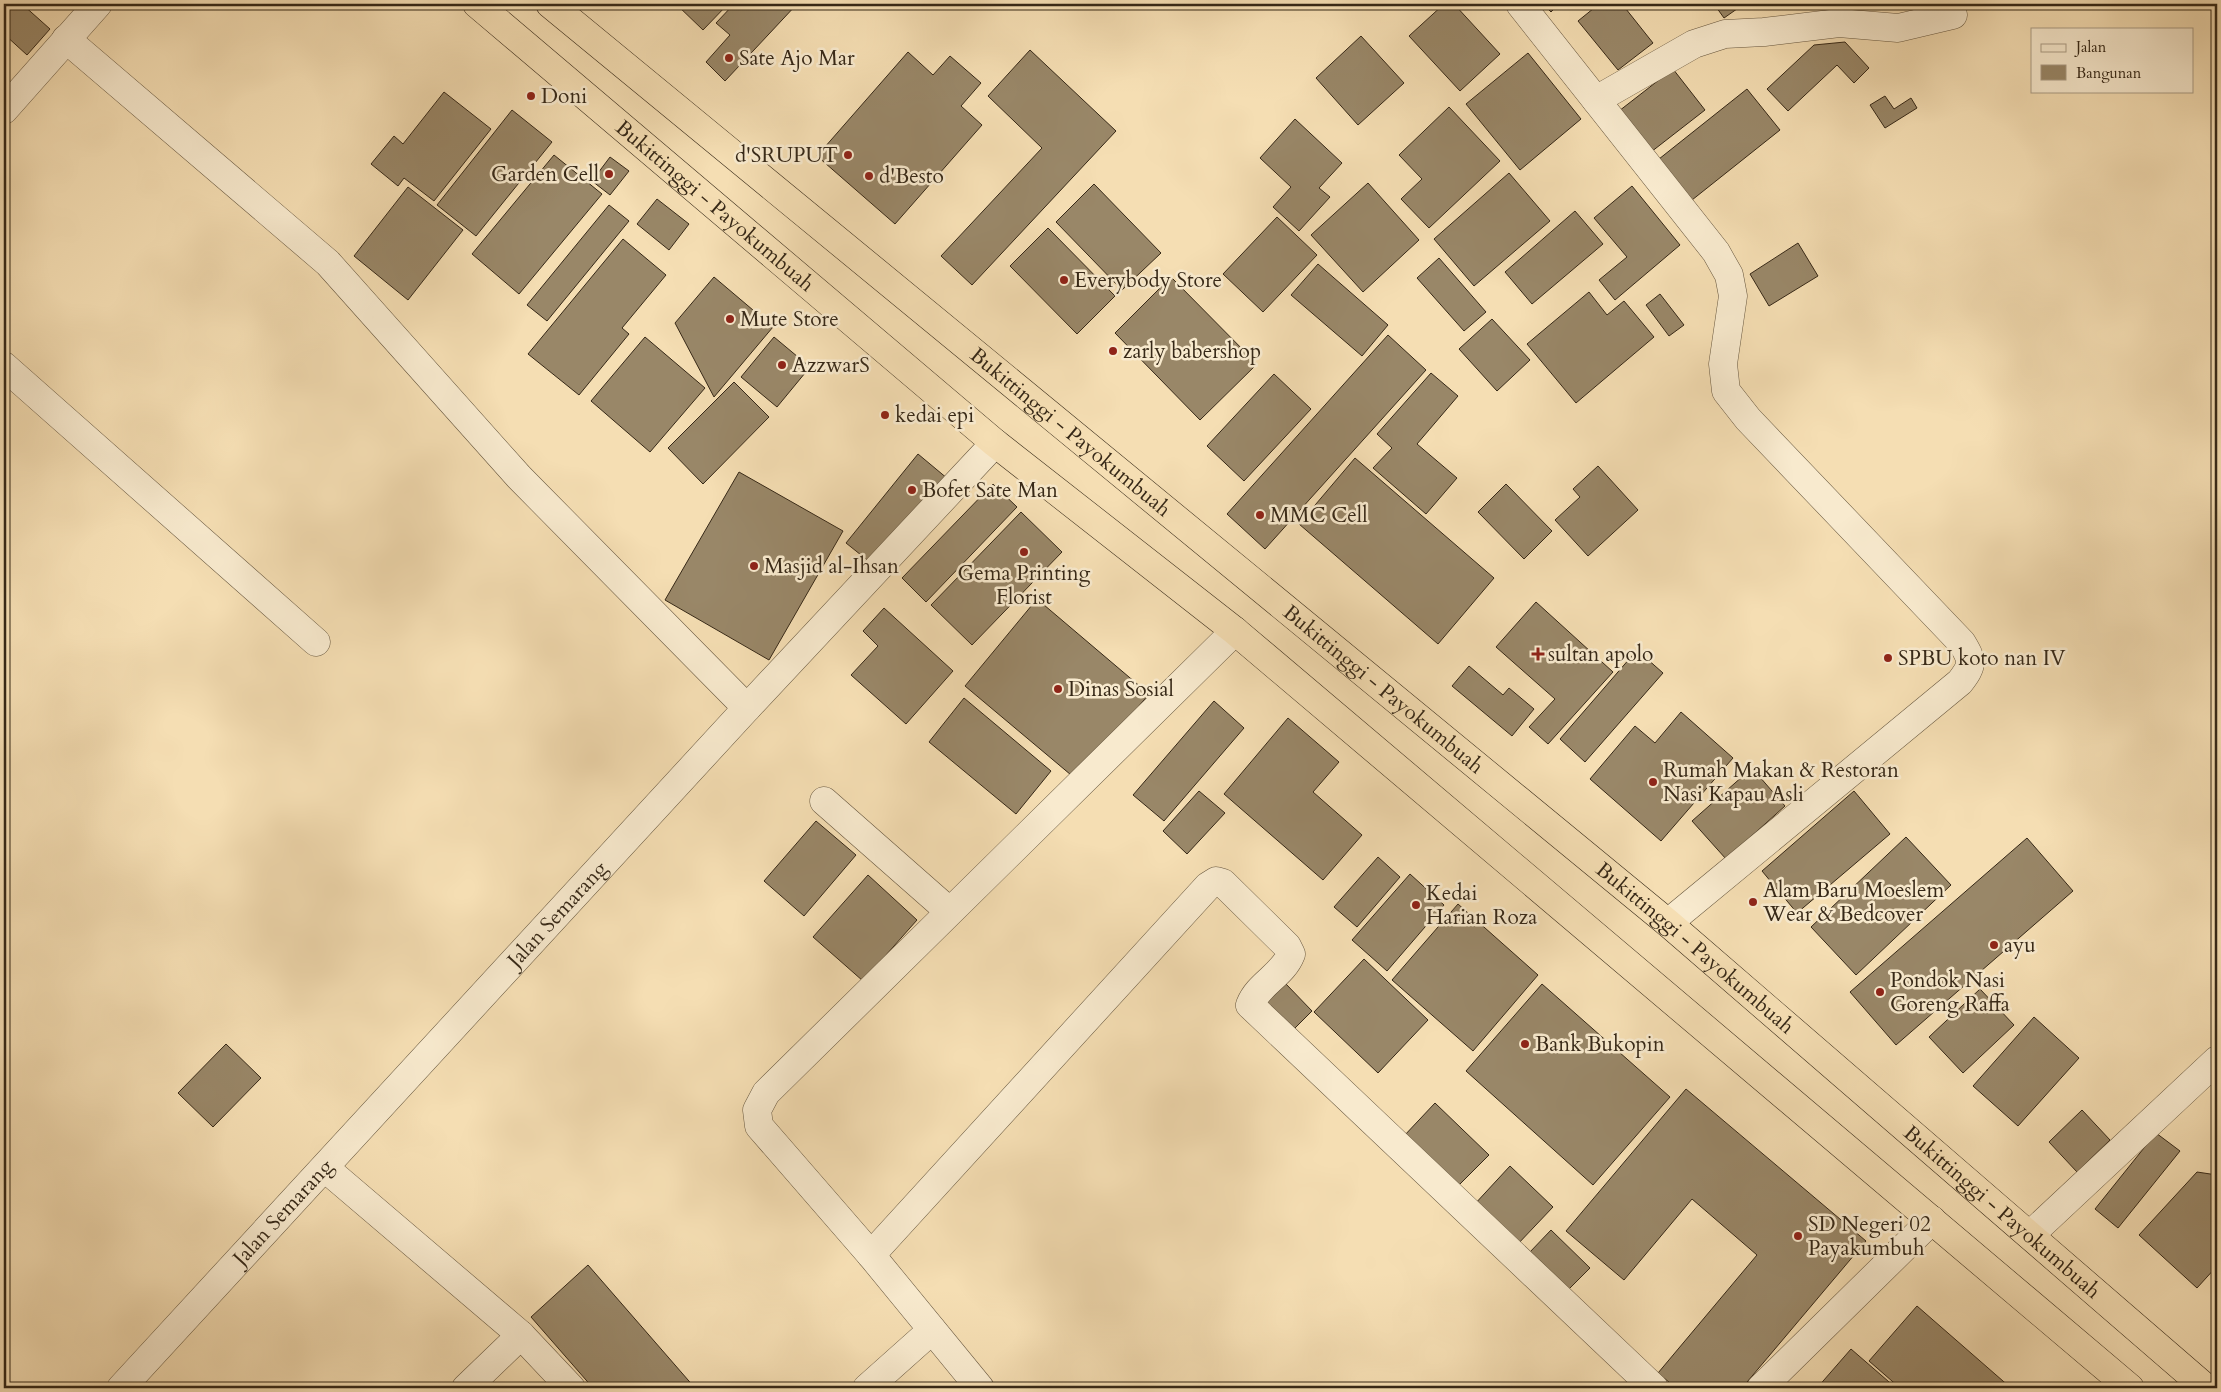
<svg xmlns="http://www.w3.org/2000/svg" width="2221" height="1392" font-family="Cardo,serif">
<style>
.building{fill:#998768;stroke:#362817}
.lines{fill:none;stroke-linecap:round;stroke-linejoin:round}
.minor-casing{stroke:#66563e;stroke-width:29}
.highway-casing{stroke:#362817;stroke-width:29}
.minor{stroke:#f8eace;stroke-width:28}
.highway{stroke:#f5deb3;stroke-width:28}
.poi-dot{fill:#8f2418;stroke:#f8eace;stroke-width:2}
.labels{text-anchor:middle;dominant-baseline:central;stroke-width:5;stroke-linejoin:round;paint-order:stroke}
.poi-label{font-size:21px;fill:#362817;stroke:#f8eace;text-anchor:start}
.street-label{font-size:21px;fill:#362817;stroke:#f8eace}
</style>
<rect width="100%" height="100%" fill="#f5deb3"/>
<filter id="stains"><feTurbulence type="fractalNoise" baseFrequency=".004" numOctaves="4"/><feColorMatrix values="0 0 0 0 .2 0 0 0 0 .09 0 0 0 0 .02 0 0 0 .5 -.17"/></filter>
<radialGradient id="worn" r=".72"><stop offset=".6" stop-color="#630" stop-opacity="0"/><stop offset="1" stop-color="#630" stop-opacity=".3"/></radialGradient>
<path class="building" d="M 4,4 L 22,4 L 50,29 L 27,55 L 4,34 Z
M 676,4 L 728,4 L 703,30 Z
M 734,4 L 797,4 L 725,81 L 706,62 L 730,35 L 716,23 Z
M 1444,4 L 1454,4 L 1500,54 L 1460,91 L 1409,36 Z
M 1543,4 L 1559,4 L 1551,12 Z
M 1599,4 L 1622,4 L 1653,43 L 1618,70 L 1578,21 Z
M 1714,4 L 1744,4 L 1724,18 Z
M 1824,4 L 1859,4 L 1836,20 Z
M 1361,36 L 1404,83 L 1358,125 L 1316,78 Z
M 1845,42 L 1869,68 L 1854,83 L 1837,65 L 1788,111 L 1767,89 L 1814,45 Z
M 1030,50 L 1116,131 L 972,285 L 941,256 L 1042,148 L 988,96 Z
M 908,52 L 933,75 L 950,56 L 981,83 L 961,106 L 982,125 L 895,224 L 817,156 Z
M 1528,53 L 1581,119 L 1520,170 L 1466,104 Z
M 1673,69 L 1705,110 L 1651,152 L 1619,111 Z
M 1747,89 L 1780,130 L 1692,200 L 1659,159 Z
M 444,92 L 491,129 L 434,201 L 404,178 L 398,186 L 371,164 L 394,136 L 403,144 Z
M 1885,96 L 1894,109 L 1911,98 L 1917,108 L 1885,128 L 1870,105 Z
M 1449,107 L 1500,161 L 1429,228 L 1401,199 L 1422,179 L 1399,155 Z
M 512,110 L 552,142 L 476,236 L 437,205 Z
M 1295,119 L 1342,163 L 1319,188 L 1330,197 L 1299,231 L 1273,207 L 1291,187 L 1260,158 Z
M 554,155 L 602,194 L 519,294 L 472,254 Z
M 610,157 L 629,171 L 610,195 L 592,181 Z
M 1509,173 L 1550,221 L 1474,286 L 1434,239 Z
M 1368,183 L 1419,240 L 1363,292 L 1311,235 Z
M 1094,184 L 1161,253 L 1122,290 L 1056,222 Z
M 1632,186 L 1680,245 L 1615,300 L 1599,280 L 1627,257 L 1594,218 Z
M 408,187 L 463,230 L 408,300 L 354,256 Z
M 657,199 L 689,224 L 669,250 L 637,224 Z
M 609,205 L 629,221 L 547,321 L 527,305 Z
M 1575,211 L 1603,244 L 1532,304 L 1505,272 Z
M 1277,217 L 1317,255 L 1263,312 L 1223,274 Z
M 1048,228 L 1115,296 L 1077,334 L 1010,266 Z
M 623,239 L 666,275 L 622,328 L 629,334 L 579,395 L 528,354 Z
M 1798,243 L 1818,276 L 1769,306 L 1750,274 Z
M 1439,258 L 1486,312 L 1464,331 L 1417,278 Z
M 1318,264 L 1388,325 L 1362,356 L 1291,295 Z
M 714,277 L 773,327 L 714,397 L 675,323 Z
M 1171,277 L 1257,364 L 1200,420 L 1115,333 Z
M 1589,292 L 1607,315 L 1624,301 L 1654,337 L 1576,403 L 1527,344 Z
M 1660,294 L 1684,325 L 1669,336 L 1646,305 Z
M 1492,319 L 1530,360 L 1497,391 L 1459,349 Z
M 1388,335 L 1426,370 L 1265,549 L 1227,514 Z
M 645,337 L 705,388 L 650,452 L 591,401 Z
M 774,337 L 810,367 L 777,407 L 741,377 Z
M 1431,373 L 1458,396 L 1417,444 L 1457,478 L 1426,514 L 1373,468 L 1392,448 L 1377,434 Z
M 1274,374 L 1311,409 L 1244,481 L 1207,446 Z
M 734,382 L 769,417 L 703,484 L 668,448 Z
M 918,454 L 948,479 L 876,567 L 846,543 Z
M 1355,458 L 1494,578 L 1438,644 L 1299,524 Z
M 1598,466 L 1638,510 L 1588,556 L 1555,520 L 1580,497 L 1573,489 Z
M 739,472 L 843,531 L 769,660 L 665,600 Z
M 993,484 L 1017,507 L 926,602 L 902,578 Z
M 1506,484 L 1552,531 L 1524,559 L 1478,512 Z
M 1021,512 L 1062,552 L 972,645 L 931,605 Z
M 1037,599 L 1149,694 L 1077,780 L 965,686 Z
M 1536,602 L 1613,672 L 1548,744 L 1529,727 L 1555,699 L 1496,647 Z
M 884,608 L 953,671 L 906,724 L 851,675 L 878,646 L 863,631 Z
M 1637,650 L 1663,673 L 1585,762 L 1560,739 Z
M 1469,666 L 1503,695 L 1509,688 L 1534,709 L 1512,736 L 1452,686 Z
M 964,698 L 1051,771 L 1016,814 L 929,742 Z
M 1214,701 L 1244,728 L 1164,821 L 1133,795 Z
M 1681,712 L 1733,758 L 1661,841 L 1590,779 L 1635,726 L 1655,743 Z
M 1288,718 L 1339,762 L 1313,792 L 1362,835 L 1323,880 L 1224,794 Z
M 1752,768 L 1785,806 L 1726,859 L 1692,821 Z
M 1199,791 L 1225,813 L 1187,854 L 1163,831 Z
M 1854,791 L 1890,834 L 1797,913 L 1762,871 Z
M 816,821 L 856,855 L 804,916 L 764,881 Z
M 1906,837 L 1951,885 L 1856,975 L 1811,927 Z
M 2027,838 L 2073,891 L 1896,1045 L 1850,992 Z
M 1378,857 L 1400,877 L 1357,927 L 1334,907 Z
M 1410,874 L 1444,905 L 1387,971 L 1352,940 Z
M 868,875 L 917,920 L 863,981 L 813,937 Z
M 1458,904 L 1538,975 L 1473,1051 L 1392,980 Z
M 1364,959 L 1428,1020 L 1378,1073 L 1314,1012 Z
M 1286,984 L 1312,1011 L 1289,1034 L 1263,1006 Z
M 1542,984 L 1670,1097 L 1593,1185 L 1466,1071 Z
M 1980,989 L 2014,1025 L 1963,1073 L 1929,1037 Z
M 2034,1017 L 2079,1058 L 2018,1126 L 1973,1086 Z
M 226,1044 L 261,1078 L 213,1127 L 178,1093 Z
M 1686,1089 L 1866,1241 L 1742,1388 L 1676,1388 L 1658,1373 L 1757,1255 L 1692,1199 L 1624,1280 L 1566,1231 Z
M 1435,1103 L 1489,1155 L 1457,1187 L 1403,1137 Z
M 2082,1110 L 2110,1140 L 2077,1172 L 2049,1142 Z
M 2156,1133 L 2180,1151 L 2118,1228 L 2095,1209 Z
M 1510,1166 L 1553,1207 L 1516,1246 L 1473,1206 Z
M 2197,1172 L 2217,1175 L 2217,1266 L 2197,1288 L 2139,1235 Z
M 1551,1230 L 1590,1268 L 1567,1291 L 1529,1253 Z
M 588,1265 L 695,1388 L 593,1388 L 531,1317 Z
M 1917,1306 L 2011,1388 L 1900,1388 L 1869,1361 Z
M 1851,1349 L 1896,1388 L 1817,1388 Z"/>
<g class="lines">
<defs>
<g id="minor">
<path d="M 1520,4 L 1716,252 L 1729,275 L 1733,296 L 1723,364 L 1726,391 L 1748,419 L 1962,643 C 1973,661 1973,665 1960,682 L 1668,923"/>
<path d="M 66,39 L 328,263 L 519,477 L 747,708"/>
<path d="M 1596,100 L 1694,44 L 1725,34 L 1764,32 L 1839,23 L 1898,28 L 1953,15"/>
<path d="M 4,110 L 98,4"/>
<path d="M 4,366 L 316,642"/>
<path d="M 824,801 L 949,911"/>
<path d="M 325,1168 L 521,1335 L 571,1388"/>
<path d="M 2030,1235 L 2217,1060"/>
<path d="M 871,1255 L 1208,886 L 1216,881 L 1223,883 L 1287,946 L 1291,954 C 1283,975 1258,984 1250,1005 L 1654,1388"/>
<path id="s1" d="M 121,1388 L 747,708 L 995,443"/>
<path d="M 466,1388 L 521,1335"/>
<path d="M 867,1388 L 932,1330"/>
<path d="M 980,1388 L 871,1255 L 759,1126 L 757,1110 L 766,1093 L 1235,631"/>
<path d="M 1761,1388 L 1932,1220"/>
</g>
<g id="highway">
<path id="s2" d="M 477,4 L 995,443 L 1235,631 L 2130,1388"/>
<path id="s3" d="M 550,4 L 1668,923 L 2206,1388"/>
</g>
</defs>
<use href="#minor" class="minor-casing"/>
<use href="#highway" class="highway-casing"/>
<use href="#minor" class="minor"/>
<use href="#highway" class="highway"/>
</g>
<g class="poi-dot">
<circle cx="729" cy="58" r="5"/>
<circle cx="531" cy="96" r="5"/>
<circle cx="848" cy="155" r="5"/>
<circle cx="609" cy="174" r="5"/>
<circle cx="869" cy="176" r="5"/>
<circle cx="1064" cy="280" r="5"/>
<circle cx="730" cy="319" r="5"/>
<circle cx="1113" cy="351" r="5"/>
<circle cx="782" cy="365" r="5"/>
<circle cx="885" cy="415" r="5"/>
<circle cx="912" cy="490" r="5"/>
<circle cx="1260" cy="515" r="5"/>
<circle cx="1024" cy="552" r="5"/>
<circle cx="754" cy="566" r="5"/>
<path d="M1535.5 646.5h5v5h5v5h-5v5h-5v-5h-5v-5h5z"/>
<circle cx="1888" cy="658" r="5"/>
<circle cx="1058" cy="689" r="5"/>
<circle cx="1653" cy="782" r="5"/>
<circle cx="1753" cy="902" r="5"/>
<circle cx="1416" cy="905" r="5"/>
<circle cx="1994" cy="945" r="5"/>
<circle cx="1880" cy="992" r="5"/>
<circle cx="1525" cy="1044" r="5"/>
<circle cx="1798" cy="1236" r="5"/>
</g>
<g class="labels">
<g class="poi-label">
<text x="739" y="58">Sate Ajo Mar</text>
<text x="541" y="96">Doni</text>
<text x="838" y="155" text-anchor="end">d'SRUPUT</text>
<text x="599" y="174" text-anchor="end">Garden Cell</text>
<text x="879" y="176">d'Besto</text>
<text x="1074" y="280">Everybody Store</text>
<text x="740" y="319">Mute Store</text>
<text x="1123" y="351">zarly babershop</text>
<text x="792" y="365">AzzwarS</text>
<text x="895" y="415">kedai epi</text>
<text x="922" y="490">Bofet Sate Man</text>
<text x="1270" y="515">MMC Cell</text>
<text x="764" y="566">Masjid al-Ihsan</text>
<text x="1024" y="573" text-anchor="middle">Gema Printing<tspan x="1024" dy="24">Florist</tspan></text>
<text x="1548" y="654">sultan apolo</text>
<text x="1898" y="658">SPBU koto nan IV</text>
<text x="1068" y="689">Dinas Sosial</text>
<text x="1663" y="770">Rumah Makan &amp; Restoran<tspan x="1663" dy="24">Nasi Kapau Asli</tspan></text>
<text x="1763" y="890">Alam Baru Moeslem<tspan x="1763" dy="24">Wear &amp; Bedcover</tspan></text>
<text x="1426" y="893">Kedai<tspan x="1426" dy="24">Harian Roza</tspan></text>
<text x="2004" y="945">ayu</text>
<text x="1890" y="980">Pondok Nasi<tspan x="1890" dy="24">Goreng Raffa</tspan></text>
<text x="1535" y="1044">Bank Bukopin</text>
<text x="1808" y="1224">SD Negeri 02<tspan x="1808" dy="24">Payakumbuh</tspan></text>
</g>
<g class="street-label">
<text stroke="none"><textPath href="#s2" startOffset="312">Bukittinggi - Payokumbuah</textPath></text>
<text stroke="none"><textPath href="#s3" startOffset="674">Bukittinggi - Payokumbuah</textPath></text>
<text stroke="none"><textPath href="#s3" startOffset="1079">Bukittinggi - Payokumbuah</textPath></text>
<text stroke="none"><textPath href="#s1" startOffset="644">Jalan Semarang</textPath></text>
<text stroke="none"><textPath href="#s3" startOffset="1484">Bukittinggi - Payokumbuah</textPath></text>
<text stroke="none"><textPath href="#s3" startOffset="1889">Bukittinggi - Payokumbuah</textPath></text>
<text stroke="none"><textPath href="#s1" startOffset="239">Jalan Semarang</textPath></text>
</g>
</g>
<rect width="2221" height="1392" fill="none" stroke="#f5deb3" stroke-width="20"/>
<rect x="5" y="5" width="2211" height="1382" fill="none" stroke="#362817" stroke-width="2.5"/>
<rect x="10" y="10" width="2201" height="1372" fill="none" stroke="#362817"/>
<rect x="2031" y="28" width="162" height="65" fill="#f8eace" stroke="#aa9c85"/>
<rect x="2041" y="44" width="25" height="8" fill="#f8eace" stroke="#aa9c85"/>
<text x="2076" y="52" font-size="15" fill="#362817">Jalan</text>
<rect x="2041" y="65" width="25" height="15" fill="#998768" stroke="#aa9c85"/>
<text x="2076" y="78" font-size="15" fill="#362817">Bangunan</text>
<rect width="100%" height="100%" filter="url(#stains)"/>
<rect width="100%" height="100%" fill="url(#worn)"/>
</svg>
